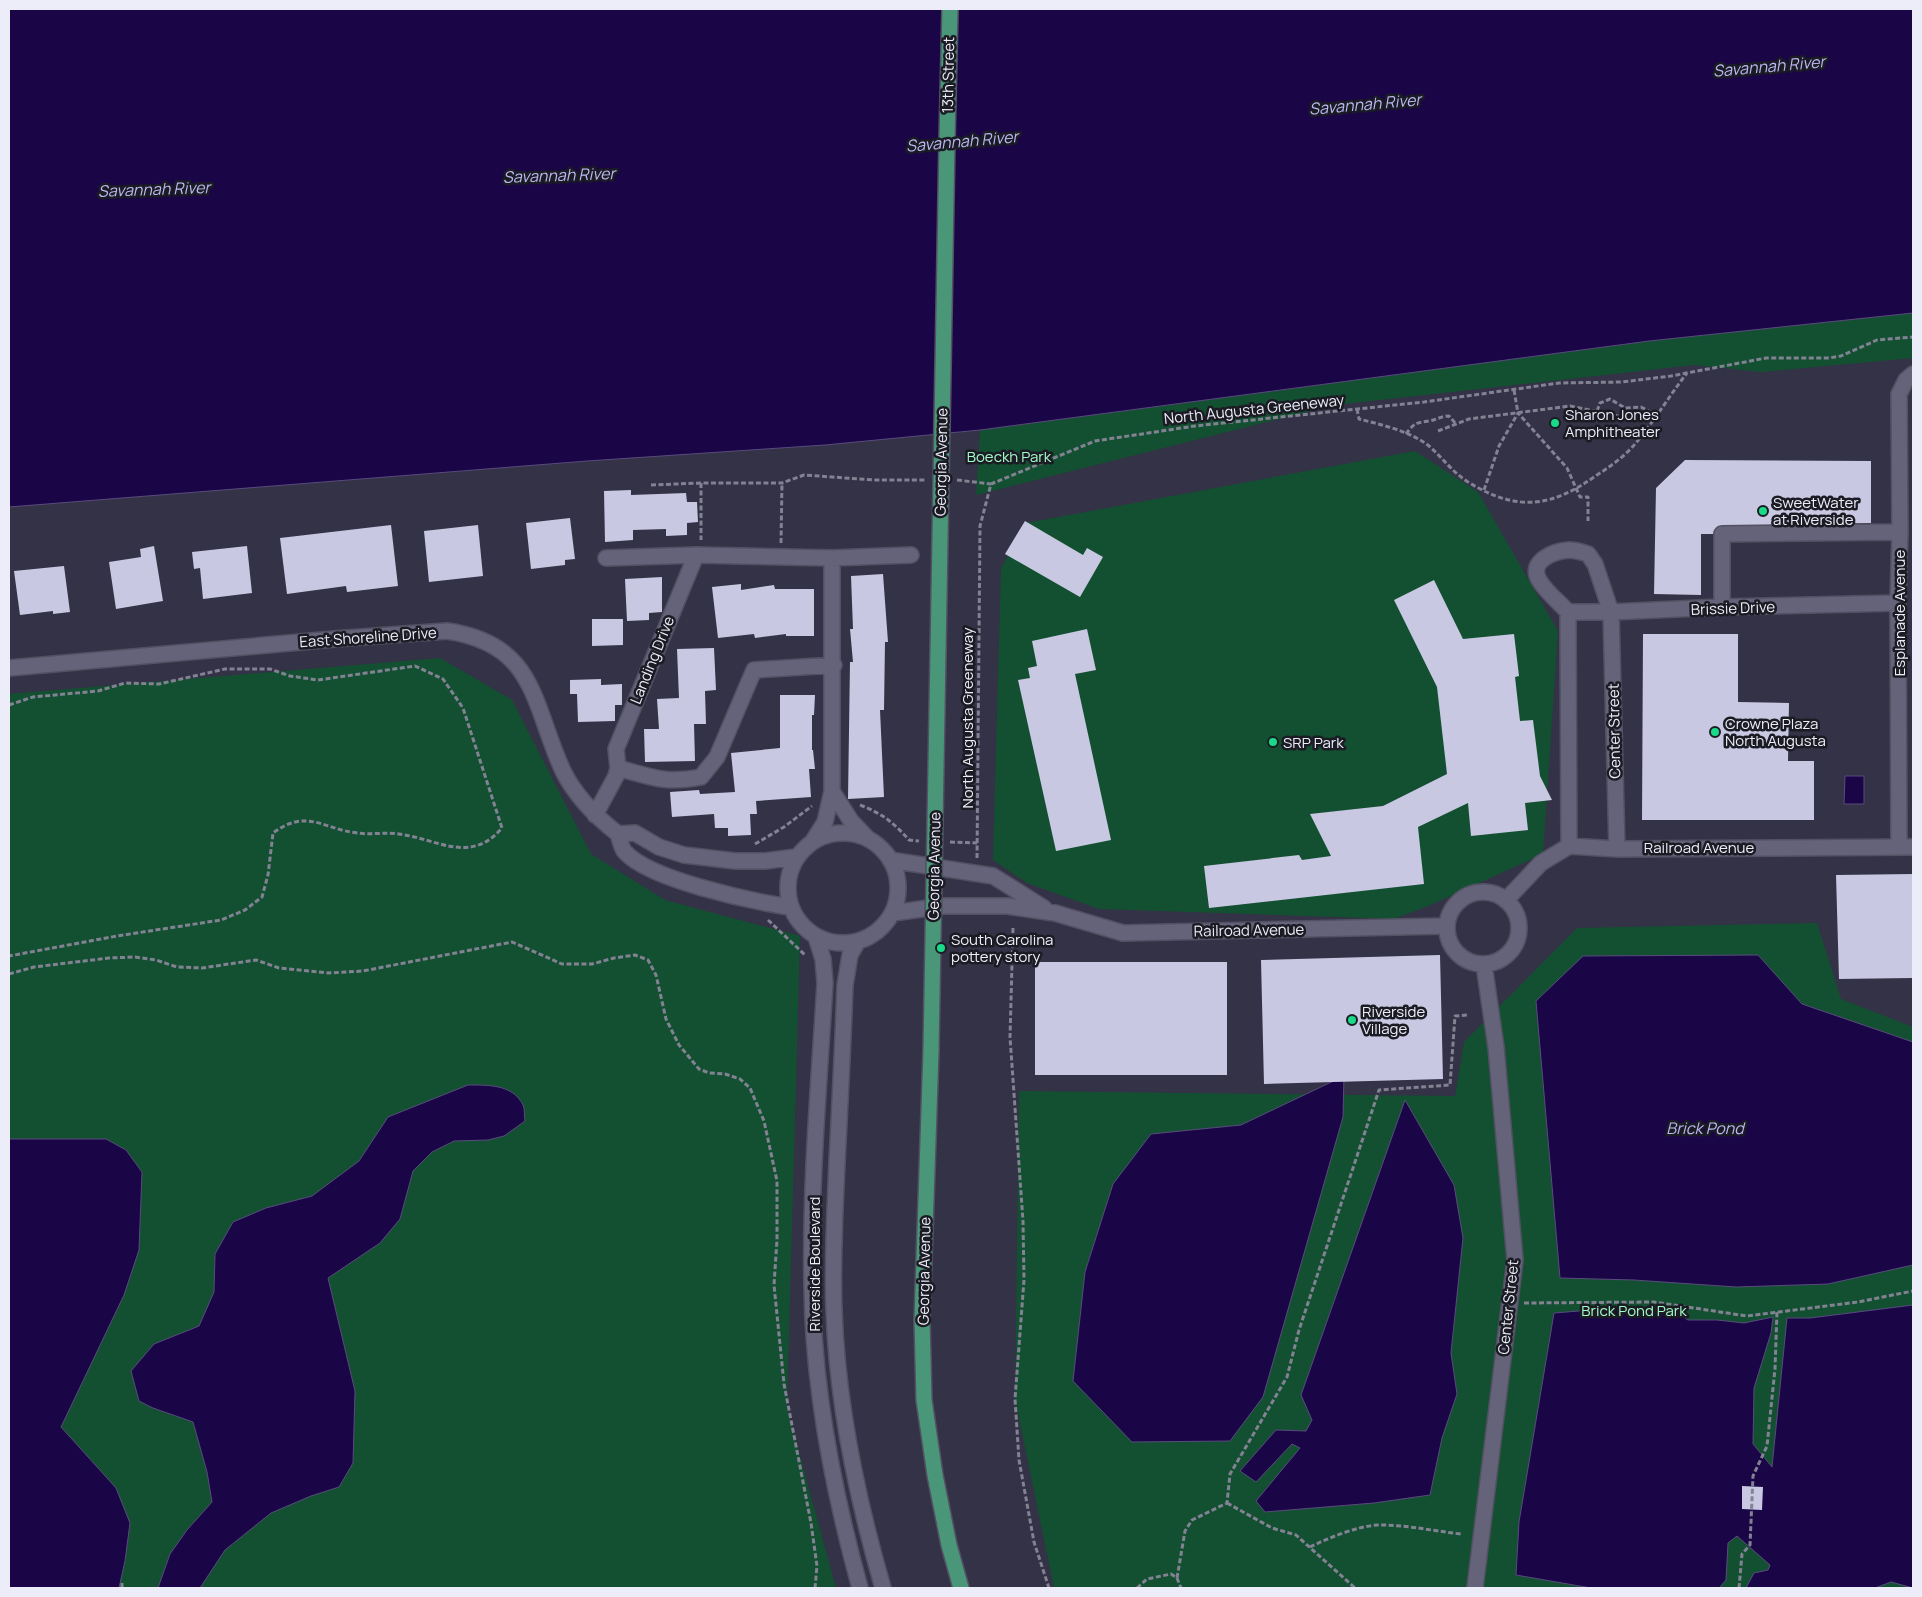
<svg xmlns="http://www.w3.org/2000/svg" width="1922" height="1597" font-family="Manrope,sans-serif">
<style>
.green{fill:#135032}
.water{fill:#1a0647;stroke:#594b7d}
.building{fill:#c9c8e2}
.lines{fill:none;stroke-linecap:round;stroke-linejoin:round}
.minor-casing{stroke:#525062;stroke-width:18}
.primary-casing{stroke:#525062;stroke-width:18}
.path{stroke:#828293;stroke-width:3;stroke-dasharray:5 2.5;stroke-linecap:butt}
.minor{stroke:#646379;stroke-width:15}
.primary{stroke:#4a9679;stroke-width:15}
.primary-bridge-casing{stroke:#525062;stroke-width:18;stroke-linecap:butt}
.primary-bridge{stroke:#4a9679;stroke-width:15}
.poi-dot{fill:#1ad988;stroke:#1b1b24;stroke-width:2}
.labels{text-anchor:middle;dominant-baseline:central;stroke-width:5;stroke-linejoin:round;paint-order:stroke}
.street-label{font-size:15px;fill:#ededfa;stroke:#1b1b24}
.poi-label{font-size:15px;fill:#ededfa;stroke:#1b1b24;text-anchor:start}
.park-label{font-size:15px;fill:#a3fbc7;stroke:#1b1b24}
.water-label{font-size:16px;font-style:italic;fill:#bcb8f4;stroke:#1b1b24}
</style>
<rect width="100%" height="100%" fill="#333246"/>
<path class="green" d="M 1913,313 L 1913,358 L 1761,372 L 1694,365 L 1335,405 L 976,495 L 980,430 L 1649,341 Z
M 1415,451 L 1478,492 L 1558,631 L 1543,854 L 1433,904 L 1394,919 L 1099,909 L 1027,883 L 993,860 L 1001,568 L 1026,523 Z
M 440,658 L 512,700 L 591,854 L 665,900 L 800,936 L 787,1408 L 836,1588 L 9,1588 L 9,694 Z
M 1817,923 L 1841,999 L 1913,1027 L 1913,1588 L 1054,1588 L 1015,1399 L 1019,1091 L 1455,1096 L 1464,1042 L 1577,928 Z"/>
<path class="water" d="M 9,9 L 1913,9 L 1913,313 L 1649,341 L 980,430 L 825,445 L 587,461 L 9,507 Z
M 1845,776 L 1864,776 L 1864,804 L 1844,804 Z
M 1758,955 L 1802,1004 L 1913,1042 L 1913,1265 L 1828,1284 L 1736,1287 L 1634,1280 L 1560,1278 L 1536,1001 L 1583,956 Z
M 1344,1076 L 1343,1117 L 1263,1397 L 1230,1441 L 1132,1442 L 1073,1381 L 1085,1272 L 1113,1184 L 1151,1134 L 1241,1125 Z
M 468,1085 C 487,1085 513,1084 523,1105 C 525,1109 524,1116 525,1121 L 504,1136 L 488,1140 L 454,1141 L 432,1152 L 413,1171 L 400,1219 L 380,1243 L 328,1278 L 355,1391 L 353,1463 L 339,1487 L 311,1496 L 271,1513 L 225,1550 L 200,1588 L 158,1588 L 170,1554 L 187,1530 L 212,1502 L 207,1472 L 193,1422 L 153,1408 L 139,1401 L 131,1371 L 154,1344 L 199,1326 L 214,1292 L 215,1254 L 233,1222 L 266,1208 L 312,1196 L 359,1161 L 388,1117 Z
M 1405,1100 L 1454,1185 L 1463,1238 L 1451,1353 L 1457,1394 L 1442,1438 L 1430,1495 L 1374,1503 L 1265,1512 L 1256,1501 L 1300,1448 L 1292,1444 L 1256,1482 L 1240,1471 L 1276,1430 L 1306,1431 L 1312,1420 L 1301,1395 Z
M 9,1139 L 106,1139 L 126,1150 L 142,1172 L 139,1250 L 124,1295 L 61,1427 L 116,1488 L 130,1523 L 125,1561 L 119,1588 L 9,1588 Z
M 1913,1305 L 1913,1588 L 1891,1582 L 1875,1588 L 1746,1588 L 1754,1573 L 1768,1570 L 1770,1565 L 1737,1536 L 1728,1543 L 1726,1580 L 1719,1588 L 1591,1588 L 1516,1575 L 1519,1522 L 1554,1313 L 1616,1308 L 1677,1313 L 1688,1320 L 1717,1320 L 1744,1323 L 1773,1317 L 1771,1333 L 1754,1388 L 1753,1444 L 1772,1467 L 1787,1318 L 1810,1318 Z"/>
<path class="building" d="M 1685,460 L 1871,461 L 1871,523 L 1718,526 L 1713,534 L 1701,534 L 1701,595 L 1654,594 L 1656,488 Z
M 631,490 L 631,495 L 686,493 L 687,502 L 697,502 L 698,522 L 687,523 L 687,535 L 666,536 L 666,529 L 633,530 L 633,540 L 605,542 L 604,491 Z
M 570,518 L 575,559 L 565,560 L 565,565 L 531,569 L 526,523 Z
M 1025,521 L 1083,555 L 1087,548 L 1103,557 L 1080,597 L 1005,554 Z
M 391,525 L 398,586 L 347,592 L 346,586 L 287,594 L 280,538 Z
M 478,525 L 483,576 L 429,582 L 424,531 Z
M 154,546 L 163,601 L 116,609 L 109,562 L 141,557 L 140,549 Z
M 247,546 L 252,593 L 203,599 L 200,568 L 194,569 L 192,552 Z
M 64,566 L 70,612 L 53,614 L 53,611 L 20,615 L 14,571 Z
M 883,574 L 888,642 L 885,642 L 884,710 L 880,710 L 884,797 L 848,799 L 850,662 L 853,662 L 850,629 L 853,629 L 851,576 Z
M 662,577 L 662,612 L 649,613 L 649,620 L 627,621 L 625,579 Z
M 1434,580 L 1463,639 L 1514,634 L 1519,676 L 1515,677 L 1520,721 L 1533,720 L 1540,776 L 1552,800 L 1525,803 L 1528,830 L 1471,836 L 1468,803 L 1418,827 L 1424,884 L 1209,908 L 1204,866 L 1299,855 L 1302,860 L 1331,856 L 1310,814 L 1383,806 L 1447,774 L 1437,687 L 1394,600 Z
M 741,584 L 741,590 L 774,585 L 775,589 L 814,589 L 814,636 L 786,636 L 786,634 L 755,638 L 754,634 L 718,638 L 712,587 Z
M 592,619 L 623,619 L 623,645 L 592,646 Z
M 1087,629 L 1096,670 L 1075,674 L 1111,840 L 1056,851 L 1018,680 L 1030,678 L 1028,668 L 1037,666 L 1032,641 Z
M 1643,634 L 1738,634 L 1738,702 L 1789,703 L 1788,761 L 1814,761 L 1814,820 L 1642,820 Z
M 714,648 L 716,690 L 705,691 L 706,724 L 694,724 L 695,761 L 645,762 L 644,729 L 659,729 L 657,699 L 679,698 L 677,649 Z
M 601,679 L 601,685 L 622,684 L 622,705 L 615,705 L 615,721 L 578,722 L 577,694 L 570,694 L 570,680 Z
M 780,695 L 815,695 L 814,715 L 812,715 L 812,750 L 813,750 L 815,769 L 809,769 L 811,797 L 756,801 L 757,814 L 750,814 L 751,835 L 728,836 L 728,828 L 715,828 L 714,814 L 672,817 L 670,792 L 699,790 L 700,794 L 735,792 L 731,753 L 780,748 Z
M 1913,874 L 1913,978 L 1839,979 L 1836,875 Z
M 1440,955 L 1443,1079 L 1264,1084 L 1261,960 Z
M 1035,962 L 1227,962 L 1227,1075 L 1035,1075 Z
M 1742,1486 L 1763,1487 L 1762,1510 L 1742,1509 Z"/>
<g class="lines">
<defs>
<path id="minor" d="M 606,558 L 696,555 L 832,558 L 832,791 L 825,822 L 813,841
M 832,558 L 911,555
M 1722,607 L 1722,534 L 1900,532
M 1568,612 C 1559,602 1545,591 1539,580 C 1528,561 1554,551 1569,550 C 1575,550 1582,552 1588,554 L 1595,564 L 1611,612 L 1617,849
M 1568,612 L 1611,612 L 1722,607 L 1898,603
M 1568,612 L 1569,846
M 9,668 L 334,639 L 447,631 C 536,644 532,703 563,771 C 576,797 595,816 618,834
M 618,768 C 651,777 666,784 701,777 L 717,757 L 754,670 L 834,665
M 832,791 L 851,821 L 867,838
M 595,815 L 616,776 L 618,768 L 616,749 L 696,555
M788 888a55 55 0 1 1 110 0a55 55 0 1 1-110 0Z
M 618,834 C 620,839 621,848 625,852 C 650,880 751,901 789,907
M 618,834 L 635,833 L 659,847 L 684,855 L 735,861 L 765,861 L 796,857
M 1899,847 L 1898,603 L 1900,532 L 1899,394 L 1906,380 L 1913,374
M 890,860 L 993,876 L 1044,908
M1447 928a36 36 0 1 1 72 0a36 36 0 1 1-72 0Z
M 1506,900 L 1541,863 L 1569,846 L 1617,849 L 1913,847
M 893,913 L 943,906 L 1007,906 L 1055,913 L 1123,933 L 1446,926
M 816,937 L 823,959 L 825,983 C 819,1084 810,1185 812,1286 C 813,1389 833,1490 860,1588
M 857,943 L 850,955 L 845,985 C 843,1044 840,1103 837,1162 C 835,1211 832,1260 834,1310 C 837,1404 857,1498 883,1588
M 1475,1588 L 1515,1260 L 1496,1047 L 1484,965"/>
<path id="primary" d="M 947,141 L 950,9
M 931,1051 L 922,1320 L 924,1400 L 935,1475 L 949,1545 L 961,1588"/>
</defs>
<use href="#minor" class="minor-casing"/>
<use href="#primary" class="primary-casing"/>
<path class="path" d="M 1514,390 L 1518,413
M 1357,409 L 1359,419 C 1382,425 1410,431 1429,446 C 1443,458 1452,472 1468,482 C 1517,512 1551,508 1597,475 C 1611,466 1625,456 1635,444 C 1654,422 1669,396 1687,373
M 1597,411 L 1600,403 L 1610,399 L 1625,408 L 1641,407 L 1656,415
M 1438,431 L 1469,419 L 1570,406 L 1623,417
M 1406,434 C 1415,422 1416,423 1429,421 C 1436,420 1441,416 1449,416 L 1456,424
M 957,480 L 991,484
M 701,483 L 701,540
M 651,485 L 701,483 L 782,483 L 804,475 L 874,480 L 926,480
M 1484,490 L 1499,446 L 1518,413 L 1567,468 L 1580,497 L 1588,497 L 1588,521
M 781,543 L 782,483
M 9,705 L 33,697 L 98,691 L 125,683 L 159,684 L 225,669 L 270,669 L 290,676 L 318,680 L 415,666 L 443,679 L 463,708 L 502,828 C 470,865 438,839 399,834 C 385,832 371,835 357,833 C 323,829 307,808 273,833 L 268,875 L 262,897 L 245,910 L 221,920 L 117,936 L 9,956
M 860,805 C 883,814 893,822 909,840 L 919,841
M 950,842 L 977,843
M 755,844 L 784,827 L 812,806
M 977,858 L 980,526 L 991,484 L 1095,441 L 1195,426 L 1424,402 L 1559,383 L 1622,382 L 1671,376 L 1766,358 L 1829,358 L 1841,356 L 1877,340 L 1913,337
M 768,920 L 805,955
M 1013,928 L 1010,1037 L 1023,1221 L 1024,1280 L 1015,1399 L 1019,1460 L 1034,1542 L 1049,1588
M 9,974 L 34,967 L 109,958 L 135,957 L 156,960 L 177,967 L 202,968 L 256,960 L 279,968 L 328,973 L 363,971 L 512,942 L 562,964 L 592,964 L 614,958 L 635,955 L 648,960 L 656,975 L 666,1019 L 679,1045 L 699,1069 L 709,1073 L 725,1074 L 740,1079 L 750,1088 L 764,1121 L 777,1181 L 777,1240 L 774,1285 L 784,1384 L 811,1523 L 817,1566 L 815,1588
M 1524,1303 L 1654,1302 L 1747,1316 L 1858,1302 L 1913,1291
M 1227,1503 L 1272,1528 L 1296,1535 L 1355,1588
M 1310,1547 C 1328,1538 1360,1525 1380,1525 C 1407,1525 1434,1531 1461,1534
M 1177,1578 L 1185,1531 L 1192,1520 L 1227,1503 L 1230,1474 L 1287,1377 L 1299,1330 L 1379,1090 L 1450,1085 L 1455,1016 L 1468,1015
M 122,1588 L 122,1582
M 1137,1588 L 1147,1579 L 1171,1574 L 1177,1578 L 1181,1588
M 1739,1588 L 1742,1554 L 1750,1545 L 1753,1476 L 1767,1446 L 1775,1369 L 1777,1312"/>
<use href="#minor" class="minor"/>
<use href="#primary" class="primary"/>
<defs>
<path id="primary-bridge" d="M 931,1051 L 947,141"/>
</defs>
<use href="#primary-bridge" class="primary-bridge-casing"/>
<use href="#primary-bridge" class="primary-bridge"/>
</g>
<g class="poi-dot">
<circle cx="1555" cy="423" r="5"/>
<circle cx="1763" cy="511" r="5"/>
<circle cx="1715" cy="732" r="5"/>
<circle cx="1273" cy="742" r="5"/>
<circle cx="941" cy="948" r="5"/>
<circle cx="1352" cy="1020" r="5"/>
</g>
<g class="labels">
<g class="street-label">
<text transform="translate(948 75) rotate(-89)">13th Street</text>
<text transform="translate(1254 409) rotate(-6)">North Augusta Greeneway</text>
<text transform="translate(941 462) rotate(-89)">Georgia Avenue</text>
<text transform="translate(1733 608) rotate(-2)">Brissie Drive</text>
<text transform="translate(1899 613) rotate(-90)">Esplanade Avenue</text>
<text transform="translate(368 637) rotate(-4)">East Shoreline Drive</text>
<text transform="translate(652 660) rotate(-68)">Landing Drive</text>
<text transform="translate(967 718) rotate(-90)">North Augusta Greeneway</text>
<text transform="translate(1614 731) rotate(-91)">Center Street</text>
<text x="1699" y="847">Railroad Avenue</text>
<text transform="translate(934 866) rotate(-89)">Georgia Avenue</text>
<text transform="translate(1249 930) rotate(-1)">Railroad Avenue</text>
<text transform="translate(814 1264) rotate(-90)">Riverside Boulevard</text>
<text transform="translate(924 1271) rotate(-89)">Georgia Avenue</text>
<text transform="translate(1508 1307) rotate(-84)">Center Street</text>
</g>
<g class="poi-label">
<text x="1565" y="414">Sharon Jones<tspan x="1565" dy="17">Amphitheater</tspan></text>
<text x="1773" y="502">SweetWater<tspan x="1773" dy="17">at Riverside</tspan></text>
<text x="1725" y="723">Crowne Plaza<tspan x="1725" dy="17">North Augusta</tspan></text>
<text x="1283" y="742">SRP Park</text>
<text x="951" y="939">South Carolina<tspan x="951" dy="17">pottery story</tspan></text>
<text x="1362" y="1011">Riverside<tspan x="1362" dy="17">Village</tspan></text>
</g>
<g class="park-label">
<text x="1009" y="456">Boeckh Park</text>
<text x="1634" y="1310">Brick Pond Park</text>
</g>
<g class="water-label">
<text transform="translate(1769 66) rotate(-5)">Savannah River</text>
<text transform="translate(1365 104) rotate(-5)">Savannah River</text>
<text transform="translate(962 141) rotate(-5)">Savannah River</text>
<text transform="translate(559 175) rotate(-2)">Savannah River</text>
<text transform="translate(154 189) rotate(-2)">Savannah River</text>
<text x="1705" y="1128">Brick Pond</text>
</g>
</g>
<rect width="1922" height="1597" fill="none" stroke="#ededfa" stroke-width="20"/>
</svg>
